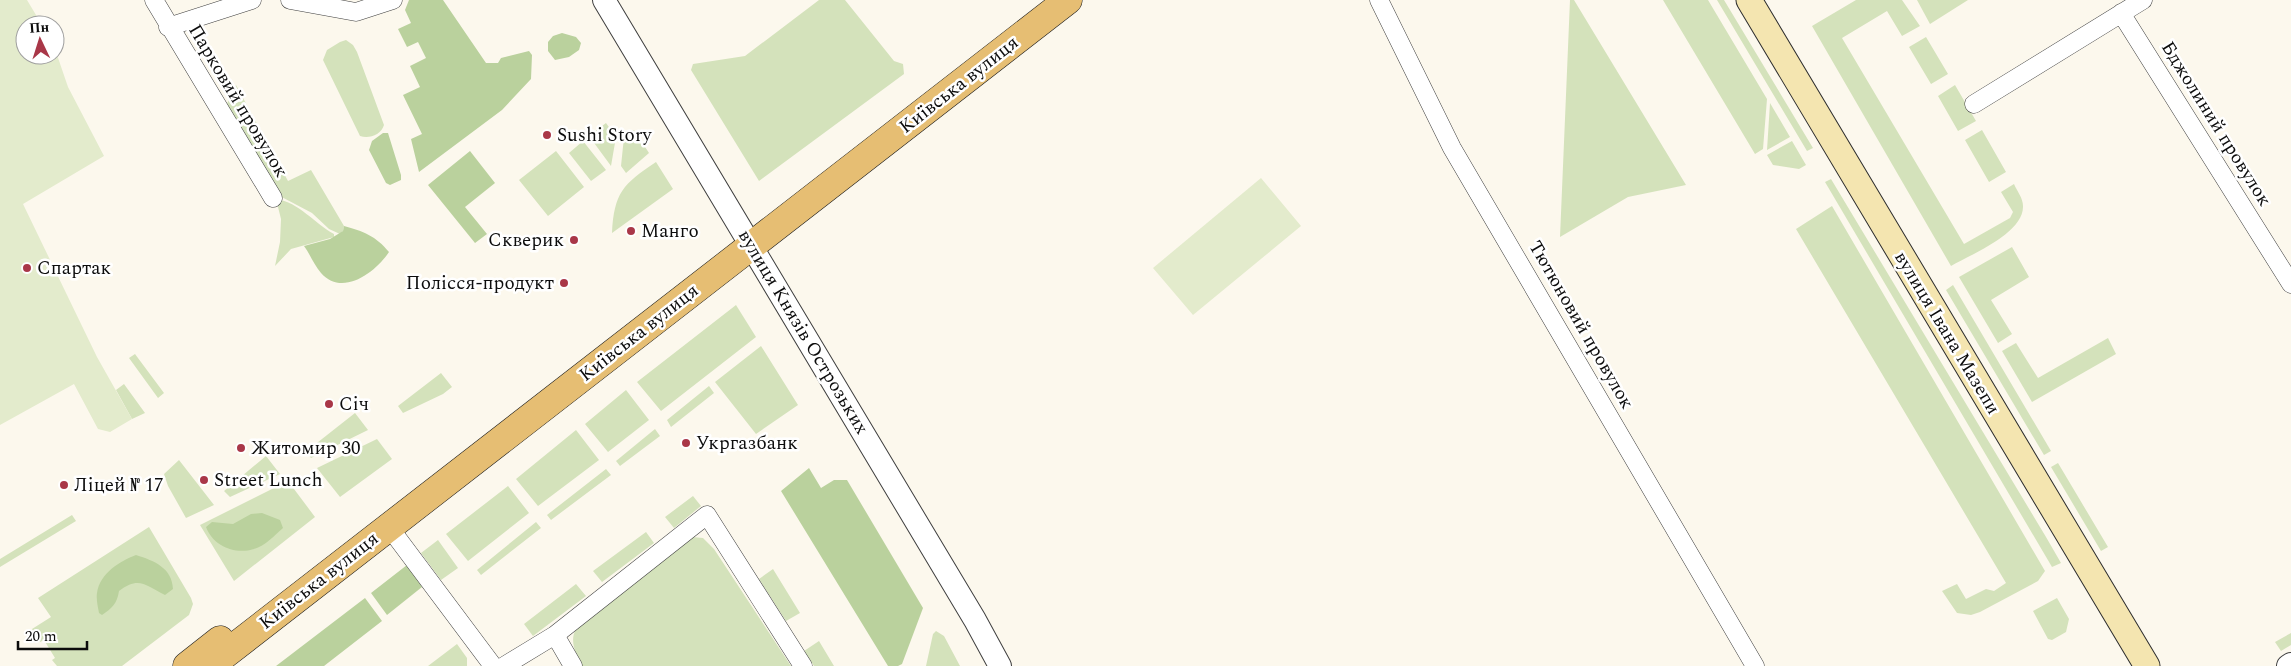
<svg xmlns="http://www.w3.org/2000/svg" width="2291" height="666" font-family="Spectral,serif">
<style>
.green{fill:#d4e2bb}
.forest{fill:#bad19d}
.pitch{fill:#e3ebcc}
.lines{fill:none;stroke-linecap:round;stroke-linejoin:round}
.minor-casing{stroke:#3f3f3f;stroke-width:19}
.tertiary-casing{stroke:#3f3f3f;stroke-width:24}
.secondary-casing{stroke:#2e2e2e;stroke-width:27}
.primary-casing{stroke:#1d1d1d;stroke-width:29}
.minor{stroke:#fff;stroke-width:18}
.tertiary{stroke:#fff;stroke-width:22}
.secondary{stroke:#f4e5b0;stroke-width:25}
.primary{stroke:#e6be73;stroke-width:28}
.poi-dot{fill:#a93748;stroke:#fff;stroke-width:2}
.labels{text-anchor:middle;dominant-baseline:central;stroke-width:5;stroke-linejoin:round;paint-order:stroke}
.street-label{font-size:19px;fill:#0c0c0c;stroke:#fff}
.poi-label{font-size:19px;fill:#0c0c0c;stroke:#fff;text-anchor:start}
</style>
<rect width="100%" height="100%" fill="#fcf8ed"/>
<path class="green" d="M 819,0 L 845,0 L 894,61 L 903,64 L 904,74 L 759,181 L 691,70 L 693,64 L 745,56 Z
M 1570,0 L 1574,0 L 1686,185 L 1628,197 L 1560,237 Z
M 1663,0 L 1708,0 L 1767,99 L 1763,149 L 1755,154 Z
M 1717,0 L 1724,0 L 1813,148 L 1807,151 Z
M 1856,0 L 1902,0 L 1920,26 L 1902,36 L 1887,11 L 1842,38 L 1964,244 L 2010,218 L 2013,212 L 2001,192 L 2014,184 C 2017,191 2023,198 2023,206 C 2024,233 1972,254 1951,266 L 1812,26 Z
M 1917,0 L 1968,0 L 1930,24 Z
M 1926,37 L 1948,74 L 1931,84 L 1909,47 Z
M 346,40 L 353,45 L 357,52 L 384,125 C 381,135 369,139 360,136 L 323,60 L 327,50 L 340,42 Z
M 236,85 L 288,181 L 311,170 L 344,226 L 343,231 L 340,234 L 329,229 L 312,213 L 276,194 L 225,108 Z
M 1955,85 L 1976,121 L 1958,131 L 1938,96 Z
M 1770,103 L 1790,137 L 1767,150 Z
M 606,123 L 616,137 L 611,166 L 589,136 Z
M 634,130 L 649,153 L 626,173 L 621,166 L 624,137 Z
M 1982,130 L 2006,172 L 1989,182 L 1965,140 Z
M 583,141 L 606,170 L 591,181 L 569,153 Z
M 1792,141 L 1806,165 L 1799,169 L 1773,165 L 1767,155 Z
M 556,151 L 584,187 L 548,216 L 519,180 Z
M 656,162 L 673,189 L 612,233 C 614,193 623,184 656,162 Z
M 1831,179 L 2046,537 L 2061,563 L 2052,567 L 1825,182 Z
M 276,199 C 299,202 315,224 334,234 L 334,237 L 291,249 L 275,266 L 280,242 L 281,219 Z
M 1832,206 L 2045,571 L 2038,581 L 1980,612 L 1971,615 L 1957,613 L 1942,591 L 1957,584 L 1966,599 L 1986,589 L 1994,591 L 2006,583 L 1796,229 Z
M 2012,247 L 2029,277 L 1991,300 L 2012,334 L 1998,343 L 1959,277 Z
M 1953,285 L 2051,451 L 2044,455 L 1946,290 Z
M 736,305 L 756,337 L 661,411 L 637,382 Z
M 2108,338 L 2116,354 L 2032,402 L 2002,351 L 2016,343 L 2038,378 Z
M 761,346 L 798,405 L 756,434 L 715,382 Z
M 135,354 L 164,393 L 158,398 L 129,358 Z
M 441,373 L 452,387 L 443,394 L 403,413 L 398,406 Z
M 124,384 L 145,413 L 132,419 L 116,390 Z
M 709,386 L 714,393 L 671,427 L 667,420 Z
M 626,390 L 649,420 L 608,452 L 585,424 Z
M 355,413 L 368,430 L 311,458 L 307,453 L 308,450 Z
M 655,429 L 660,436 L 620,466 L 616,461 Z
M 576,430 L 599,460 L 538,506 L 516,479 Z
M 377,439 L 392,459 L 340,497 L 317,468 Z
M 266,456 L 280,474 L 230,497 L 224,491 Z
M 179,460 L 214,505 L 186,518 L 168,486 L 164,474 Z
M 2058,463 L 2108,547 L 2101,551 L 2051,467 Z
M 606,469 L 611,475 L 551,520 L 547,515 Z
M 288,481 L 315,517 L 234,581 L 200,525 Z
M 508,486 L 529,513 L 468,561 L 446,534 Z
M 693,496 L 701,506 L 674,528 L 665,517 Z
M 72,515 L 76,521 L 0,567 L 0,559 Z
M 536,522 L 541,528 L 481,575 L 477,570 Z
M 149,527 L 191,598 L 193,604 L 189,615 L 122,666 L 57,666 L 52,660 L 55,658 L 44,640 L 40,642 L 32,629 L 51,617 L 38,598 Z
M 646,532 L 654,543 L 602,582 L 593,571 Z
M 692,537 L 703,538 L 714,549 L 791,666 L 582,666 C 576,655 569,641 576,629 Z
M 438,540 L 458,568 L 441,580 L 421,553 Z
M 773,569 L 800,613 L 786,621 L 759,579 Z
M 576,584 L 586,596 L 533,636 L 524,624 Z
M 2057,598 L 2069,619 L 2066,632 L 2052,640 L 2048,639 L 2033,611 Z
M 936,631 L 944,636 L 960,666 L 926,666 L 933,634 Z
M 2291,633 L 2291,645 L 2281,651 L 2275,642 Z
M 819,641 L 834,666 L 814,666 L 804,651 Z
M 457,644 L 467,658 L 467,666 L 428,666 Z"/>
<path class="forest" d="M 409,0 L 443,0 L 486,63 L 498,63 L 501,58 L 529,51 L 532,55 L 531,79 L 502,110 L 419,172 L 411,139 L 422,134 L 403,95 L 420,87 L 410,66 L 426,58 L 418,42 L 407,47 L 398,29 L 411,23 L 405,10 Z
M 562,33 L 576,37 L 581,43 L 579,50 L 569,57 L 555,60 L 548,51 L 548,42 L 553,36 Z
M 383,133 L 388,133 L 401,175 L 401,180 L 390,185 L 386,183 L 369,150 L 372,141 Z
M 470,151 L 495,183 L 465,207 L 487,234 L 475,243 L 428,185 Z
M 344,226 C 363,231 376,236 389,252 C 375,273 342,297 321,273 C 314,265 310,254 304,246 L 330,239 L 343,231 Z
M 809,468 L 821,488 L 834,480 L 847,480 L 923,608 L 902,664 L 898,666 L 888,666 L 781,491 Z
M 262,513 L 280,520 L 283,528 C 275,535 265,546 254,549 C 235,555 213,546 206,527 L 212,522 L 233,524 L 251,514 Z
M 136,555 C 155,561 172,568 173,589 L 165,595 C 145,585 139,576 119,591 C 117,604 112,608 102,615 L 99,613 C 98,607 96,599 97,593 C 100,573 120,561 136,555 Z
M 407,565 L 422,587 L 387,615 L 371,593 Z
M 365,598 L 382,621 L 324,666 L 276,666 Z"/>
<path class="pitch" d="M 0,0 L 27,0 L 42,25 L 25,25 L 25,55 L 55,55 L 55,49 L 68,87 L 104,156 L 23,204 L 97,357 L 132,419 L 110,432 L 98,429 L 74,384 L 0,425 Z
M 1261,178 L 1301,226 L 1193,315 L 1153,268 Z"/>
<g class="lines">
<defs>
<path id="minor" d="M 154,0 L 273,198
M 290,0 L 356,12 L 393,0
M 1379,0 L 1452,148 L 1755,666
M 2121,13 L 2291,284
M 168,27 L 252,0
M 1974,104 L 2143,0
M 389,527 L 493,666
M 504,666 L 555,635
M 573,666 L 555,635 L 707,515 L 803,666"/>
<path id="tertiary" d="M 604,0 L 975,620 L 1000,666
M 2288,666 L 2291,664"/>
<path id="secondary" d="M 1749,0 L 2147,666"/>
<path id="primary" d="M 187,666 L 220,640
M 210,666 L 1068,0"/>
</defs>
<use href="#minor" class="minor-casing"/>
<use href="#tertiary" class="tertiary-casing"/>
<use href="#secondary" class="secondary-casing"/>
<use href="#primary" class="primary-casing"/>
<use href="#minor" class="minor"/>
<use href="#tertiary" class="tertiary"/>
<use href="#secondary" class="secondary"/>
<use href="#primary" class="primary"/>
</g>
<g class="poi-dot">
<circle cx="547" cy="135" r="5"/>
<circle cx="631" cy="231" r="5"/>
<circle cx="574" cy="240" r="5"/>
<circle cx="27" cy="268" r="5"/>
<circle cx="564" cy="283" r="5"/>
<circle cx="329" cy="404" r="5"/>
<circle cx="686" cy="443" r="5"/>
<circle cx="241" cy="448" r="5"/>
<circle cx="204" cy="480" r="5"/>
<circle cx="64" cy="485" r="5"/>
</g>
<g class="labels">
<g class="street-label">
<text transform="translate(959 85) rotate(-38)">Київська вулиця</text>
<text transform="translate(238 101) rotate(59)">Парковий провулок</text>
<text transform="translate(2216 124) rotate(58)">Бджолиний провулок</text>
<text transform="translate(1581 325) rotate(60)">Тютюновий провулок</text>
<text transform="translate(803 332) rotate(59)">вулиця Князів Острозьких</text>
<text transform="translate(639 333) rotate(-38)">Київська вулиця</text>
<text transform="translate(1947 333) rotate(59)">вулиця Івана Мазепи</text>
<text transform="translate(319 581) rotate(-38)">Київська вулиця</text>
</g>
<g class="poi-label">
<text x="557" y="135">Sushi Story</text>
<text x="641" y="231">Манго</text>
<text x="564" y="240" text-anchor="end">Скверик</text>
<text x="37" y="268">Спартак</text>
<text x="554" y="283" text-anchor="end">Полісся-продукт</text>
<text x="339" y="404">Січ</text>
<text x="696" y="443">Укргазбанк</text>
<text x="251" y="448">Житомир 30</text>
<text x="214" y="480">Street Lunch</text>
<text x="74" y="485">Ліцей № 17</text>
</g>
</g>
<g transform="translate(40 40) rotate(356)"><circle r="24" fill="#ffffff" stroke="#9e9e9e"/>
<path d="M0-4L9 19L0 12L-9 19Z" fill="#a93748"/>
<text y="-8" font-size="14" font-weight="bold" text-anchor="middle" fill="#0c0c0c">Пн</text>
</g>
<path d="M18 641v8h69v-8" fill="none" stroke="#0c0c0c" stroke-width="2.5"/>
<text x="25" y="641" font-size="15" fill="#0c0c0c" stroke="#ffffff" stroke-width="4" paint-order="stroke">20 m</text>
</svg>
